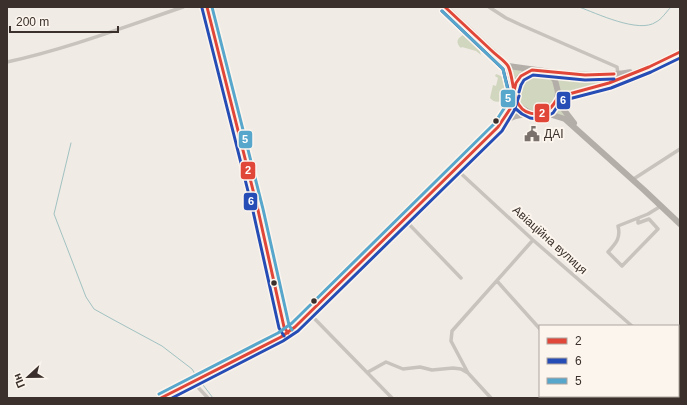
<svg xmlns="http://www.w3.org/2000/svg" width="687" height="405" font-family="Helvetica,sans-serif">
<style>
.green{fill:#d1d6bf}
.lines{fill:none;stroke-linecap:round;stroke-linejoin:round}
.stream{stroke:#a1c2c1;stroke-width:1}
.minor{stroke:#c9c3be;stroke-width:3.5}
.primary{stroke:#b8b1ad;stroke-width:5.5}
.trunk{stroke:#b4aea8;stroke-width:6}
.bus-1-casing{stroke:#fbf5ee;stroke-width:6}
.bus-2-casing{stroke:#fbf5ee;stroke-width:6}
.bus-3-casing{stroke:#fbf5ee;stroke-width:6}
.bus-1{stroke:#e14739;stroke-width:3}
.bus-2{stroke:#264db5;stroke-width:3}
.bus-3{stroke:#57a6cb;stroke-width:3}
.bus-dot{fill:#3b302b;stroke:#fbf5ee;stroke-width:1.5}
.labels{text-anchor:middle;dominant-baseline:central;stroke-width:4;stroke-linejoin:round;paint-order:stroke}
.poi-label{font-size:12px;fill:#3b302b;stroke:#fbf5ee;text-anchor:start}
.street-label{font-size:12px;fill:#3b302b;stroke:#fbf5ee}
.line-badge{stroke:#fbf5ee;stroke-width:1.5}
.badge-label{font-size:11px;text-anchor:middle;font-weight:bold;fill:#fff}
</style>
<rect width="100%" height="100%" fill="#f0ebe5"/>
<path class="green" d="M 463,35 C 474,37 478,45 481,55 L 476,51 L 462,47 L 461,48 C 456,43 456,39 463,35 Z
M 508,66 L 574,75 L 637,71 L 558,97 L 572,122 L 542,113 L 505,121 L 512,105 Z
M 496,74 L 506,78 L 510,87 C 509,96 499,108 490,98 L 493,85 L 496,86 L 498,78 L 495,76 Z"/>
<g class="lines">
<path class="stream" d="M 579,7 C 596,13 639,34 656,22 C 662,19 666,12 671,7
M 71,143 L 54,214 L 86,297 L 94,309 L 112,319 L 162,346 L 192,369 L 197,377
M 200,381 L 213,398"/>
<path class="minor" d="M 207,7 L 258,210 L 284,327 L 288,333
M 489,7 L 506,18 L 521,25 L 617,67 L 618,74
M 7,62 C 67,49 124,27 183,7
M 455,168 L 533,240 L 632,326
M 632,180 L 680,149
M 404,219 L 461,278
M 638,219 L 638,223 L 649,219 L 658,229 L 622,266 L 608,252 C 616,243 621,238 618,226 L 648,214 L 661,206
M 497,281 L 540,329
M 309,313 L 392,398
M 368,372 L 386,362 L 403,369 L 420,367 L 432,370 L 453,368 L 461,369 L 468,373 L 491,398
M 468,373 L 451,341 L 452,331 L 533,240
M 193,382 L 208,398
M 634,398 L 636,396"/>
<path class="primary" d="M 545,71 C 573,75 601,77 630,72
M 558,97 L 609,83 L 649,67 L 680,52
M 502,121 L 510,109 L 514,95
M 161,398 L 288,333 L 301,322 L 498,127 C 510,116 518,115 534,114"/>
<path class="trunk" d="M 445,7 L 508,66
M 508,66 L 515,99 L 520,107 L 530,113 L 549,114 L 565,119 L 644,190 L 680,224
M 508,66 L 544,71 L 550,74 L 555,80 L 558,92 L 557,101 L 553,107 L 544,113
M 514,89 C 516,79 522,73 531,70
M 557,101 L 574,123"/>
<defs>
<path id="bus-1" d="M 207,7 L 258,210 L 284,327 L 288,333
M 445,7 C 461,22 477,37 492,51 C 497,56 505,61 508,66 C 516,81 509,115 538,114 C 548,113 554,105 558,97 L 609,83 L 649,67 L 680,52
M 514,91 L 516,83 L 521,76 L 532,70 L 585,75 L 614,74
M 161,398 L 281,337 L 295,327 L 498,127 L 510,109 L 514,95"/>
<path id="bus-2" d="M 202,8 L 253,211 L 279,328 L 284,336
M 442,11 L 503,69 L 511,101 L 516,109 L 522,114 L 530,118 L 538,119 L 545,117 L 553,113 L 561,101 L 611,88 L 651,72 L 680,58
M 519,92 L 521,85 L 524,80 L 533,75 L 585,80 L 614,79
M 172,398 L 283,341 L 298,331 L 502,131 L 514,111 L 519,96"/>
<path id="bus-3" d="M 212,7 L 263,209 L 289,325 L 292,330
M 159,394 L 278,333 L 292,323 L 494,124 L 505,107 L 509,95 L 503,69 L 442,11"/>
</defs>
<use href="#bus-1" class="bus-1-casing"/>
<use href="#bus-2" class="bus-2-casing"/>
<use href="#bus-3" class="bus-3-casing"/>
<use href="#bus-1" class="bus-1"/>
<use href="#bus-2" class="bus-2"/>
<use href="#bus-3" class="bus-3"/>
</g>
<defs>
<symbol id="civic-bare" viewBox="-9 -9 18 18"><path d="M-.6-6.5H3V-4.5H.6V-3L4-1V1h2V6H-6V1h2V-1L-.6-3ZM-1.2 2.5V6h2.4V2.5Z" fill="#7a716c" stroke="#fbf5ee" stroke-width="2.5" paint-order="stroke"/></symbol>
</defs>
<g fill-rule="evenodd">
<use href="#civic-bare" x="521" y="123" width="22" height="22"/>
</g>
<g class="bus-dot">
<circle cx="496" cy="121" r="3.5"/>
<circle cx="274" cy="283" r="3.5"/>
<circle cx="314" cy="301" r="3.5"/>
</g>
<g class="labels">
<g class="poi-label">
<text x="544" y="134">ДАІ</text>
</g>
<g class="street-label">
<text transform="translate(550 240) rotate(42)">Авіаційна вулиця</text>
</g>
</g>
<g class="line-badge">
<rect x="500" y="89" width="16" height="19" rx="4" fill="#57a6cb"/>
<rect x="556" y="91" width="15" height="19" rx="4" fill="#264db5"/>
<rect x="534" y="103" width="16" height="20" rx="4" fill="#e14739"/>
<rect x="238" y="130" width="15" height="19" rx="4" fill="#57a6cb"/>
<rect x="240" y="161" width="16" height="19" rx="4" fill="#e14739"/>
<rect x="243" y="192" width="15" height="19" rx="4" fill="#264db5"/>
</g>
<g class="badge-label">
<text x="508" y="102">5</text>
<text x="563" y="104">6</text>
<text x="542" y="117">2</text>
<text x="245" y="143">5</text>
<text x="248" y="174">2</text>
<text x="251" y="205">6</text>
</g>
<rect width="687" height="405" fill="none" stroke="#3b302b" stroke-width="16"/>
<rect x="539" y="325" width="140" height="72" fill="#fbf5ee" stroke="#aea6a0"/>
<rect x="547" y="338" width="20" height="6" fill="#e14739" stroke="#aea6a0"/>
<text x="575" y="345" font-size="12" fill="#3b302b">2</text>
<rect x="547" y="358" width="20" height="6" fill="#264db5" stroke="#aea6a0"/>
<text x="575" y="365" font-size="12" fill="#3b302b">6</text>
<rect x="547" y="378" width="20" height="6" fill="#57a6cb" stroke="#aea6a0"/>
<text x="575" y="385" font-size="12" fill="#3b302b">5</text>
<g transform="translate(28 377) rotate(248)" stroke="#fbf5ee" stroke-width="3" paint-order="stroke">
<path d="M0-3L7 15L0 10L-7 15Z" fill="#3b302b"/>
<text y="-6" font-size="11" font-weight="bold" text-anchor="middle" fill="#3b302b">Пн</text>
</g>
<path d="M10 26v6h108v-6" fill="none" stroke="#3b302b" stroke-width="2"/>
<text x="16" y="26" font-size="12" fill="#3b302b" stroke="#fbf5ee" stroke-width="3" paint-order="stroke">200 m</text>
</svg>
